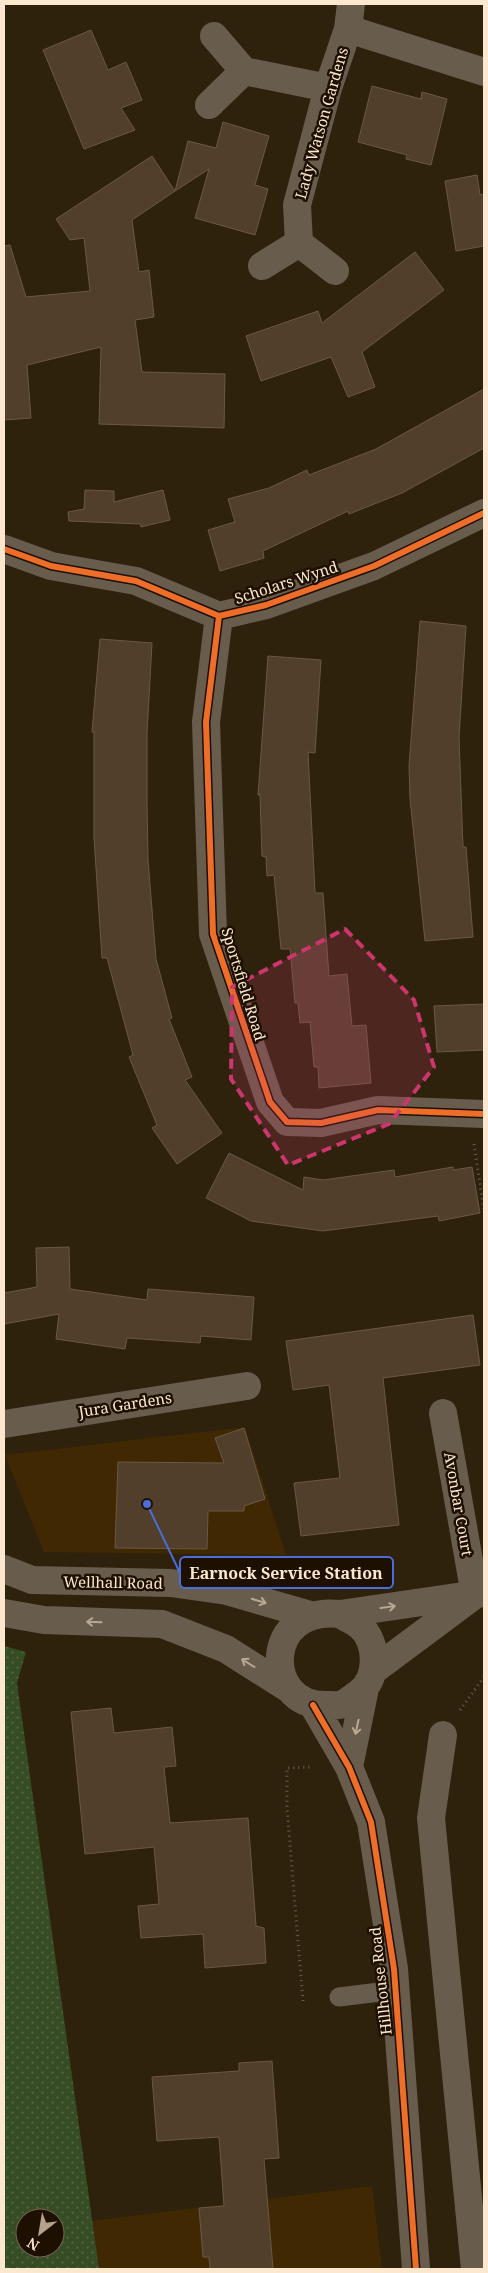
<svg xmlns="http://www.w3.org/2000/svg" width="488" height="2273" font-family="'Noto Serif',serif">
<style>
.built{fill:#402902}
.green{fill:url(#green-dots);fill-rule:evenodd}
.building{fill:#513f2b;stroke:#6a5845}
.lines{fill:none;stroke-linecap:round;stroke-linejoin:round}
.path{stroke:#685e4e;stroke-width:3;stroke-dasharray:1 4;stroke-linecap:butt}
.service{stroke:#685d4d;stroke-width:19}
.minor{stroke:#685d4d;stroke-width:28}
.tertiary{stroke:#685d4d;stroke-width:28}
.cycleway-casing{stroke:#1d1000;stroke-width:9}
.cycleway{stroke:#ee6e29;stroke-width:6}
.oneway{stroke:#b9a994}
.marked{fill:#cb376c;fill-opacity:0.2;stroke:#cb376c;stroke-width:4;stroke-dasharray:10 6;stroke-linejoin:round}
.labels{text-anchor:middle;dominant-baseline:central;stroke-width:5;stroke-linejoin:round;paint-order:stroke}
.street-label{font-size:15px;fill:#fce8ce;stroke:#1d1000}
.leader{fill:none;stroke:#4a6dd6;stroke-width:2}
.callout-dot{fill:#4a6dd6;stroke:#1d1000;stroke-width:2}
.callout{fill:#1d1000;stroke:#4a6dd6;stroke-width:2}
.callout-label{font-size:16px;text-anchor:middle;font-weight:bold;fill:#fce8ce}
</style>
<defs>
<pattern id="green-dots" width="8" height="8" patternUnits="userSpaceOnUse" patternTransform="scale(1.25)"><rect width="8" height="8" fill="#354c24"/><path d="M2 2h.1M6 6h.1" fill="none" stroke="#536643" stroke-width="1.8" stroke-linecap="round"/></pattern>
</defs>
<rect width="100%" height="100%" fill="#2f220d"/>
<path class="built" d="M 245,1427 L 286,1555 L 44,1552 L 5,1455 Z
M 372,2186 L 382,2269 L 97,2269 L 92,2221 Z"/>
<path class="green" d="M 4,1646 L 26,1652 L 17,1683 L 99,2269 L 4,2269 ZM 25,2218 L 55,2218 L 55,2248 L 25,2248 Z"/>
<path class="building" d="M 91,30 L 108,70 L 126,62 L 142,100 L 121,108 L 135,130 L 84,149 L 43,50 Z
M 372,86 L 421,99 L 422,92 L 447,99 L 431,165 L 406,159 L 407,155 L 358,142 Z
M 223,122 L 269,136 L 255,185 L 268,189 L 255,235 L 195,218 L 209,169 L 175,191 L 188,141 L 216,148 Z
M 152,156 L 175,191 L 132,220 L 139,272 L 149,270 L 154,317 L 135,320 L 142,372 L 225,374 L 224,428 L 99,424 L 101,347 L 27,365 L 31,418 L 4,420 L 4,246 L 10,245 L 26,297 L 90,291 L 84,238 L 70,240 L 56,219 Z
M 477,175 L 480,195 L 484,194 L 484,246 L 456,251 L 445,181 Z
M 415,252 L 444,290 L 362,352 L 375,387 L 348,397 L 331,357 L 261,381 L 246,336 L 318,311 L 322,323 Z
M 484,389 L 484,448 L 402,493 L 349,514 L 348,511 L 263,551 L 264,558 L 220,571 L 208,530 L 235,522 L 228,499 L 269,488 L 307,470 L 309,475 L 376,449 Z
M 85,490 L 114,491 L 114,502 L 163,490 L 170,520 L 141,527 L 140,524 L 69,521 L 68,512 L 84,509 Z
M 420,621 L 466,626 L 459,737 L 463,847 L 466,847 L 473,937 L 425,941 L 410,799 L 409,766 Z
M 100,639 L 152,643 L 147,733 L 147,801 L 148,860 L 156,959 L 172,1018 L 169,1019 L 192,1077 L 185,1080 L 222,1133 L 177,1164 L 152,1128 L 157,1125 L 129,1057 L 133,1055 L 107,958 L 102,958 L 94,838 L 94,732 L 92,732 Z
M 268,656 L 321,660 L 315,753 L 308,752 L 315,893 L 323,893 L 329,976 L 347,974 L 352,1026 L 366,1025 L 371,1083 L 319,1088 L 318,1067 L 314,1067 L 310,1022 L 300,1023 L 298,1003 L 295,1003 L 290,949 L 281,949 L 274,875 L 267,876 L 266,857 L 262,856 L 260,795 L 258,795 Z
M 484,1004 L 484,1050 L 437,1052 L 434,1006 Z
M 229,1153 L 303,1190 L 304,1177 L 323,1180 L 394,1170 L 395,1177 L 453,1167 L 453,1170 L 472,1167 L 480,1213 L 439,1221 L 438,1216 L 323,1231 L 251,1221 L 206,1198 Z
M 69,1247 L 70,1289 L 147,1300 L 148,1289 L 254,1297 L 251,1340 L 201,1336 L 200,1343 L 127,1338 L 125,1349 L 56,1339 L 59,1314 L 4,1324 L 4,1293 L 37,1287 L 36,1248 Z
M 473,1315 L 480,1365 L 383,1378 L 399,1525 L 301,1536 L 294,1483 L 340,1478 L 329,1385 L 293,1390 L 286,1341 Z
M 244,1428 L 265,1499 L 244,1506 L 244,1511 L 208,1511 L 207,1549 L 115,1548 L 118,1462 L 224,1463 L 215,1438 Z
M 111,1708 L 114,1733 L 172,1727 L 176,1766 L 164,1767 L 170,1823 L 248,1818 L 256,1926 L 264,1928 L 266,1963 L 205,1968 L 203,1934 L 141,1938 L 138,1906 L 159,1904 L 154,1847 L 85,1854 L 71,1712 Z
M 272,2061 L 279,2158 L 264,2159 L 273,2269 L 210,2269 L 209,2257 L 203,2257 L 199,2208 L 224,2206 L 219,2137 L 157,2141 L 152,2077 L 239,2071 L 239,2063 Z"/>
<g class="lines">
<path class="path" d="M 474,1144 L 484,1211
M 460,1710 L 484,1677
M 303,2001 L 287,1808 L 287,1768 L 313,1767"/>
<path class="service" d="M 339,1997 L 396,1990"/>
<path class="minor" d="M 348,29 L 484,72
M 214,36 L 244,71
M 209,105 L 244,71 L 328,88
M 299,243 L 335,271
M 262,266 L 299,243 L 297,205 L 328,88 L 348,29 L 351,4
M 4,549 L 51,566 L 136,581 L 219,616 L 266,605 L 374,566 L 484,513
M 219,616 L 206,722 L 213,934 L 270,1102 L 287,1122 L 321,1123 L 378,1110 L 484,1114
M 443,1413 L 475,1595
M 4,1424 L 247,1386
M 443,1735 L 431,1818 L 475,2269"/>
<path class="tertiary" d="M 4,1569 L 32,1580 L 171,1583 L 227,1591 L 310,1615
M 4,1613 L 44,1620 L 162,1624 L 226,1649 L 289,1689
M 340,1614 C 346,1618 354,1621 360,1626 C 378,1642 379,1678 359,1693 C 354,1696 349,1701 343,1704 C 338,1706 330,1705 325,1705 C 262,1705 263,1605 340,1614 L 484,1593
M 374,1670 L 472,1597
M 313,1705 L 349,1767 L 371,1822 L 394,1969 L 416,2269
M 349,1767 L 365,1688"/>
<defs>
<path id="cycleway" d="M 4,549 L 51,566 L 136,581 L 219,616 L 266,605 L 374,566 L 484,513
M 219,616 L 206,722 L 213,934 L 270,1102 L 287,1122 L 321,1123 L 378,1110 L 484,1114
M 313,1705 L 349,1767 L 371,1822 L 394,1969 L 416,2269"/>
</defs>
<use href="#cycleway" class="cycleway-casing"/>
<use href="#cycleway" class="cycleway"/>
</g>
<defs><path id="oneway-shaft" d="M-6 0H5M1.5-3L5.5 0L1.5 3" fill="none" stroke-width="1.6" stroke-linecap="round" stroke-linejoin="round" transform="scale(1.25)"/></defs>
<g class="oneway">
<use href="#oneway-shaft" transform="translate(259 1601) rotate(17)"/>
<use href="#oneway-shaft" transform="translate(388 1607) rotate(-8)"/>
<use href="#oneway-shaft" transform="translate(94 1622) rotate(-178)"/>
<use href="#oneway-shaft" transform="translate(248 1663) rotate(-148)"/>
<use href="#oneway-shaft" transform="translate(357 1727) rotate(102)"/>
</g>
<path class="marked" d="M 345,929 L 414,1000 L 434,1067 L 389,1124 L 288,1165 L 231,1079 L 232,987 Z"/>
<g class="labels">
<g class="street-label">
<text transform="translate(321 123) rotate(-74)">Lady Watson Gardens</text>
<text transform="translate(286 582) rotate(-18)">Scholars Wynd</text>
<text transform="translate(244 984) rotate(73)">Sportsfield Road</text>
<text transform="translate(125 1404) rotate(-9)">Jura Gardens</text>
<text transform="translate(459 1504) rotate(80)">Avonbar Court</text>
<text transform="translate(113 1582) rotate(1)">Wellhall Road</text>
<text transform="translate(380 1981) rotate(-96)">Hillhouse Road</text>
</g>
</g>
<path class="leader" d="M147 1504L180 1573"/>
<circle class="callout-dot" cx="147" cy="1504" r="5"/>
<rect class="callout" x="180" y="1557" width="213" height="31" rx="5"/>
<g class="callout-label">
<text x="286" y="1579">Earnock Service Station</text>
</g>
<rect width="488" height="2273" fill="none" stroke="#fce8ce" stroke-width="10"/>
<g transform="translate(40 2233) rotate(211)"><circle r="24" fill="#1d1000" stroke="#766652"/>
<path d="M0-4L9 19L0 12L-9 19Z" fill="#b4a38a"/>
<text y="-8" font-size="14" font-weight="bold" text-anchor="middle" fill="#fce8ce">N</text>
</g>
</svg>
